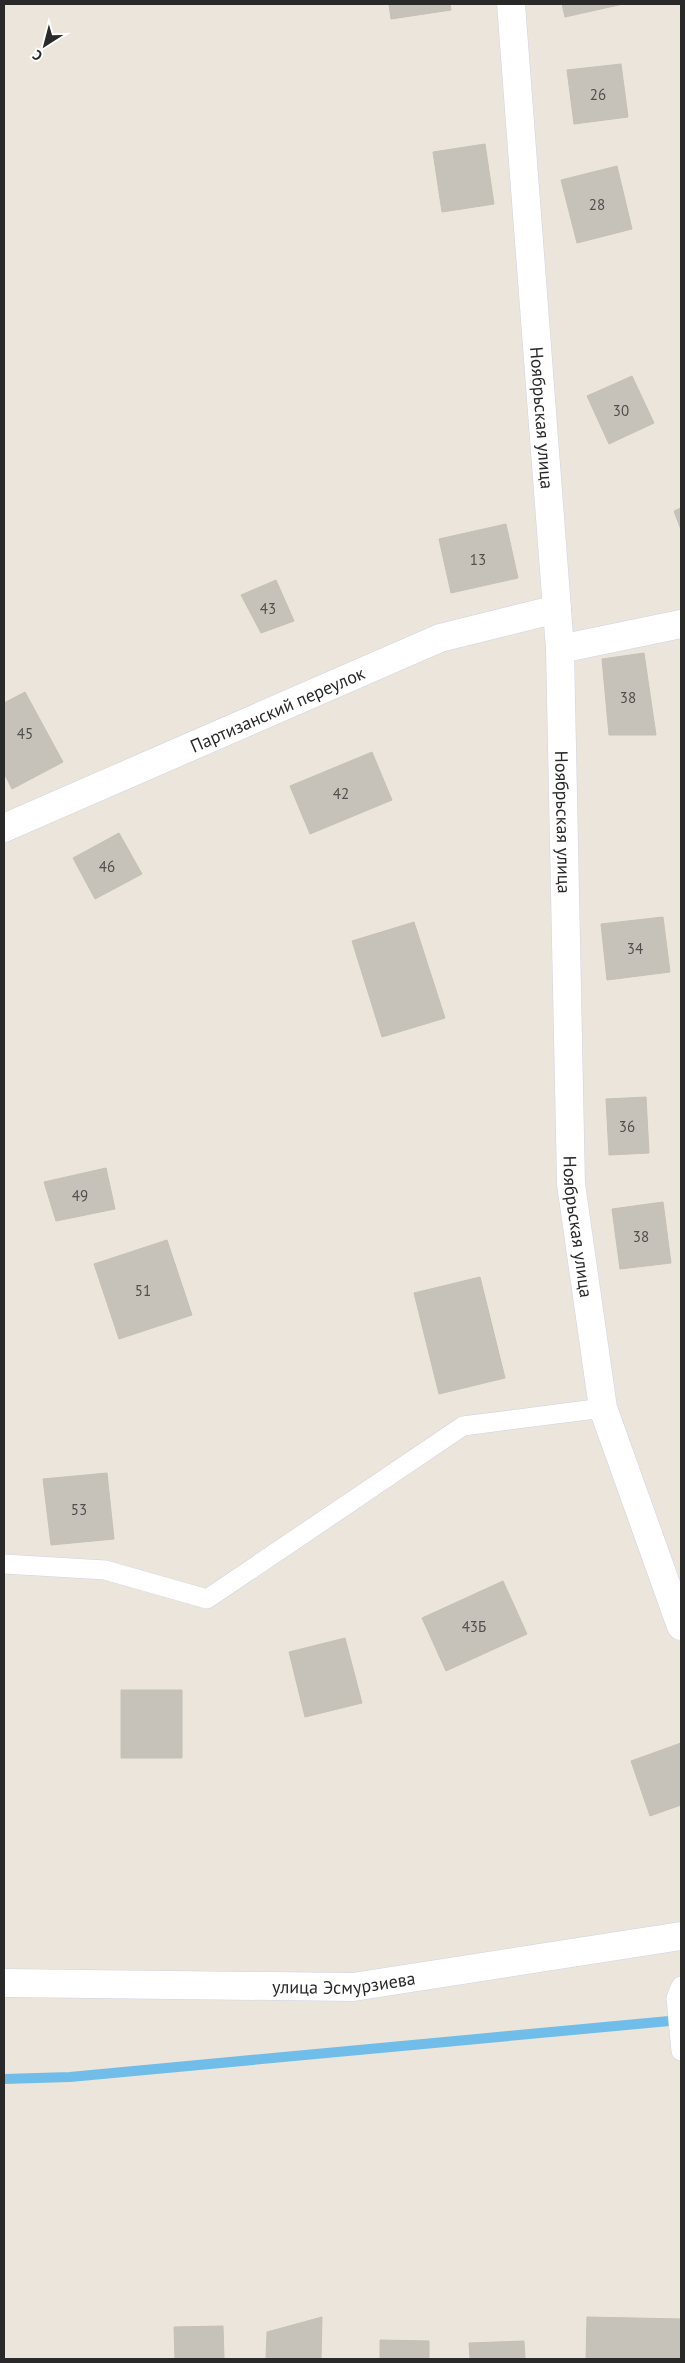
<svg xmlns="http://www.w3.org/2000/svg" width="685" height="2363" font-family="'PT Sans',sans-serif">
<style>
.lines{fill:none;stroke-linecap:round;stroke-linejoin:round}
.stream{stroke:#71bde9;stroke-width:10}
.building{fill:#c6c2ba;stroke:#c6c1b5}
.service-casing{stroke:#d0d2e1;stroke-width:20}
.minor-casing{stroke:#d0d2e1;stroke-width:29}
.service{stroke:#fff;stroke-width:19}
.minor{stroke:#fff;stroke-width:28}
.labels{text-anchor:middle;dominant-baseline:central;stroke-width:5;stroke-linejoin:round;paint-order:stroke}
.number-label{font-size:15px;fill:#504f4d}
.street-label{font-size:18px;fill:#292929;stroke:#fff}
</style>
<rect width="100%" height="100%" fill="#ebe5db"/>
<g class="lines">
<path class="stream" d="M 4,2079 L 70,2077 L 680,2020"/>
</g>
<path class="building" d="M 389,4 L 450,4 L 451,10 L 391,19 Z
M 562,4 L 623,4 L 565,17 Z
M 621,64 L 628,117 L 574,124 L 567,70 Z
M 485,144 L 494,204 L 442,212 L 433,152 Z
M 617,166 L 632,229 L 577,243 L 561,180 Z
M 632,376 L 654,423 L 609,444 L 587,396 Z
M 681,508 L 681,530 L 674,511 Z
M 506,524 L 518,578 L 451,593 L 439,539 Z
M 276,580 L 294,621 L 261,633 L 241,595 Z
M 644,653 L 656,735 L 609,735 L 602,659 Z
M 25,692 L 63,762 L 12,789 L 4,773 L 4,703 Z
M 372,752 L 392,800 L 310,834 L 290,786 Z
M 119,833 L 142,874 L 95,899 L 73,858 Z
M 663,917 L 670,972 L 607,980 L 601,924 Z
M 414,922 L 445,1018 L 382,1037 L 352,941 Z
M 646,1097 L 649,1153 L 609,1155 L 606,1099 Z
M 106,1168 L 115,1209 L 56,1221 L 44,1182 Z
M 663,1202 L 671,1263 L 620,1269 L 612,1209 Z
M 167,1240 L 192,1315 L 119,1339 L 94,1264 Z
M 480,1277 L 505,1378 L 439,1394 L 414,1293 Z
M 107,1473 L 114,1539 L 51,1545 L 43,1479 Z
M 503,1581 L 527,1634 L 446,1671 L 422,1618 Z
M 345,1638 L 362,1703 L 305,1717 L 289,1652 Z
M 121,1690 L 182,1690 L 182,1758 L 121,1758 Z
M 681,1743 L 681,1805 L 650,1816 L 631,1761 Z
M 322,2317 L 321,2359 L 266,2359 L 267,2332 Z
M 587,2317 L 681,2319 L 681,2359 L 586,2359 Z
M 223,2326 L 224,2359 L 175,2359 L 174,2327 Z
M 380,2340 L 429,2341 L 429,2359 L 380,2359 Z
M 524,2341 L 525,2359 L 470,2359 L 469,2343 Z"/>
<g class="lines">
<defs>
<path id="service" d="M 4,1564 L 105,1570 L 207,1599 L 463,1426 L 603,1408
M 681,1986 L 676,1998 L 681,2051"/>
<g id="minor">
<path id="s1" d="M 511,4 L 560,649 L 571,1184 L 603,1408 L 681,1626"/>
<path d="M 560,649 L 681,624"/>
<path id="s2" d="M 4,828 L 440,638 L 557,609"/>
<path id="s3" d="M 4,1983 L 353,1987 L 681,1936"/>
</g>
</defs>
<use href="#service" class="service-casing"/>
<use href="#minor" class="minor-casing"/>
<use href="#service" class="service"/>
<use href="#minor" class="minor"/>
</g>
<g class="labels">
<g class="number-label">
<text x="598" y="94">26</text>
<text x="597" y="204">28</text>
<text x="621" y="410">30</text>
<text x="478" y="559">13</text>
<text x="268" y="608">43</text>
<text x="628" y="697">38</text>
<text x="25" y="733">45</text>
<text x="341" y="793">42</text>
<text x="107" y="866">46</text>
<text x="635" y="948">34</text>
<text x="627" y="1126">36</text>
<text x="80" y="1195">49</text>
<text x="641" y="1236">38</text>
<text x="143" y="1290">51</text>
<text x="79" y="1509">53</text>
<text x="474" y="1626">43Б</text>
</g>
<g class="street-label">
<text stroke="none"><textPath href="#s1" startOffset="415">Ноябрьская улица</textPath></text>
<text stroke="none"><textPath href="#s2" startOffset="298">Партизанский переулок</textPath></text>
<text stroke="none"><textPath href="#s1" startOffset="820">Ноябрьская улица</textPath></text>
<text stroke="none"><textPath href="#s1" startOffset="1225">Ноябрьская улица</textPath></text>
<text stroke="none"><textPath href="#s3" startOffset="340">улица Эсмурзиева</textPath></text>
</g>
</g>
<rect width="685" height="2363" fill="none" stroke="#292929" stroke-width="10"/>
<g transform="translate(45 45) rotate(216)" stroke="#ffffff" stroke-width="4" paint-order="stroke">
<path d="M0-4L9 19L0 12L-9 19Z" fill="#292929"/>
<text y="-8" font-size="14" font-weight="bold" text-anchor="middle" fill="#292929">С</text>
</g>
</svg>
